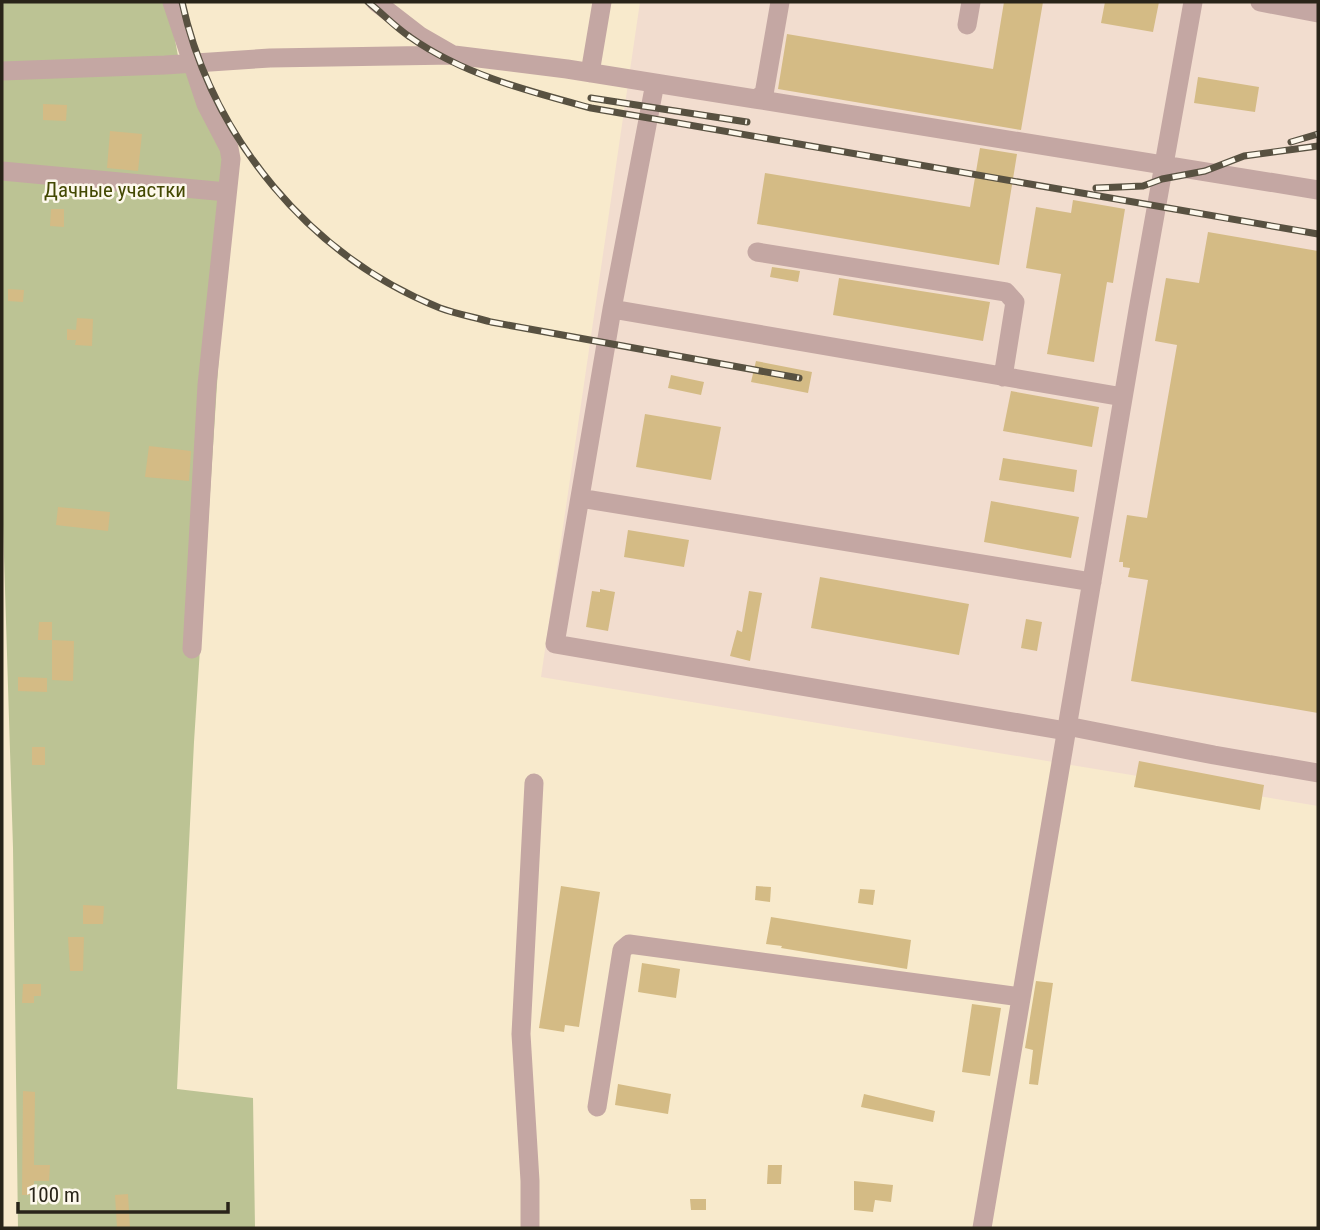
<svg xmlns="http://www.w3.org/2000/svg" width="1320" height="1230" font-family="'Roboto Condensed',sans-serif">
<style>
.industrial{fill:#f2ddcf}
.green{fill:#bcc394}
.building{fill:#d4bb85}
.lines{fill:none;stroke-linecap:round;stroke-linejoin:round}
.minor{stroke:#c4a7a3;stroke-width:19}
.rail-casing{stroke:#585141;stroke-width:7}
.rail{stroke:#fdf8ec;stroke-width:4.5;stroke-dasharray:13;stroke-linecap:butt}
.labels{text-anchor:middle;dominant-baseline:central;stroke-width:5;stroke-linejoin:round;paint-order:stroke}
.park-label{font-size:21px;fill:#434802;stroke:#fdf8ec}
</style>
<rect width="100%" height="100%" fill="#f8eacc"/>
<path class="industrial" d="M 640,2 L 1318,2 L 1318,806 L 541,677 Z"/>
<path class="green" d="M 2,2 L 168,2 L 178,56 L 231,167 L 194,742 L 177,1089 L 253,1098 L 255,1228 L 18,1228 L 13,848 L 2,492 Z"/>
<path class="building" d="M 1004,2 L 1043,2 L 1021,130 L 778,89 L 787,34 L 993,69 Z
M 1105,2 L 1159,2 L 1153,32 L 1101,23 Z
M 1198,77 L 1259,87 L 1255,112 L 1194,103 Z
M 43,104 L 67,105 L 66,121 L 43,120 Z
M 110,131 L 142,134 L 138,171 L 107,168 Z
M 980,148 L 1017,154 L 999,265 L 757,224 L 765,173 L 970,207 Z
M 1073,200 L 1125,209 L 1113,283 L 1107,282 L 1094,362 L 1047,354 L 1061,274 L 1026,268 L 1036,207 L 1071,213 Z
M 51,209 L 64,209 L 64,227 L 50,226 Z
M 1208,232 L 1318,251 L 1318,713 L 1131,681 L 1148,580 L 1128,577 L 1130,568 L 1123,567 L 1123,562 L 1119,562 L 1127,515 L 1147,518 L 1177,345 L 1155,341 L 1166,278 L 1199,283 Z
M 772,267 L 800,271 L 798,282 L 770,277 Z
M 839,278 L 990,302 L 983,341 L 833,315 Z
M 8,289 L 24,290 L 23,302 L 8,301 Z
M 77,318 L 93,319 L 92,346 L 75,345 L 76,340 L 67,340 L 67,329 L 76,330 Z
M 756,361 L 812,372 L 808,393 L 751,382 Z
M 671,375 L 704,382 L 701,395 L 668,388 Z
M 1011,391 L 1099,407 L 1092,447 L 1003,431 Z
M 645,414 L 721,427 L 711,480 L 636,467 Z
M 149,446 L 191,451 L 189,481 L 145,477 Z
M 1003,458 L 1077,470 L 1074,492 L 999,480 Z
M 991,501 L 1079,517 L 1071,558 L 984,542 Z
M 58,507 L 110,512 L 108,531 L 56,525 Z
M 628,530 L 689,540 L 684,567 L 624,557 Z
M 820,577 L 969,604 L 959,655 L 811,628 Z
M 600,589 L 615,592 L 608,631 L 586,627 L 592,591 L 600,592 Z
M 749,591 L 762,593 L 750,661 L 730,656 L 737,630 L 742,632 Z
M 1026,619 L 1042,622 L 1037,651 L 1021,648 Z
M 39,622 L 52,622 L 52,640 L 38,640 Z
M 52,640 L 74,641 L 73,681 L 52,680 Z
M 18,677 L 47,678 L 47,692 L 18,691 Z
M 32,747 L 45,747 L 45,765 L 32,765 Z
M 1139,761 L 1264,785 L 1260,810 L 1134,787 Z
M 561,886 L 600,892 L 579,1027 L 565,1025 L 564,1032 L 539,1028 Z
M 756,886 L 771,887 L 770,902 L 755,900 Z
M 860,889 L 875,890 L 873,905 L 858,903 Z
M 83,905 L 104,906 L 103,924 L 83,924 Z
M 771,917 L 911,940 L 907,969 L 781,948 L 782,946 L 766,944 Z
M 68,937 L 84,937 L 83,971 L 70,971 Z
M 642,963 L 680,969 L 676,998 L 638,992 Z
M 1036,981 L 1053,983 L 1038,1085 L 1029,1084 L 1033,1050 L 1025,1048 Z
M 23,984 L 41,984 L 41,996 L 34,996 L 34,1003 L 22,1003 Z
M 972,1004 L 1001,1008 L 990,1076 L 962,1072 Z
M 618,1084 L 671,1094 L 668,1114 L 615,1105 Z
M 23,1091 L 35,1092 L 34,1165 L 50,1165 L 49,1181 L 34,1181 L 34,1195 L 22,1195 Z
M 864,1094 L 935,1111 L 933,1122 L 861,1107 Z
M 768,1165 L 782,1165 L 781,1184 L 767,1184 Z
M 854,1181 L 893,1185 L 891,1202 L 875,1200 L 873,1212 L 854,1210 Z
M 128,1194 L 130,1228 L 117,1228 L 115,1195 Z
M 690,1199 L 706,1199 L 706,1210 L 691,1210 Z"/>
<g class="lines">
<path class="minor" d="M 172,2 L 206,104 L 229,148 L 231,159 L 207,385 L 192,649
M 376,2 L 420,36 L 453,55
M 1260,2 L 1318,13
M 967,25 L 971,2
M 2,71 L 165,65 L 270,58 L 454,55 L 567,69 L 755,99 L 764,94 L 780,2
M 590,73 L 602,2
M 655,83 L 612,309 L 555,644 L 1066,731
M 755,99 L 1318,190
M 2,171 L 227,192
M 757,252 L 1006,292 L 1015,302 L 1003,377
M 612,309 L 1123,397
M 580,498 L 1092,582
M 1067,726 L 1214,755 L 1318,773
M 597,1107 L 622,950 L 629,944 L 1021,997
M 530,1228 L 530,1181 L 521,1034 L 534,783
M 982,1228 L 1138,310 L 1193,2"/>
<defs>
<path id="rail" d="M 182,2 C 212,138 310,256 440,308 C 456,314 474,317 491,322 L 799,378
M 368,2 C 382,13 395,27 410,37 C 464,75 528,91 591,108 L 1318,234
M 591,98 L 747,122
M 1291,142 L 1318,134
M 1096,188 L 1143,186 L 1162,179 L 1205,171 L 1244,156 L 1318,146"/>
</defs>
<use href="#rail" class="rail-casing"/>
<use href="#rail" class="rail"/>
</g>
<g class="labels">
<g class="park-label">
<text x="115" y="190">Дачные участки</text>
</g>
</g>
<rect width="1320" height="1230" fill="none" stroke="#292419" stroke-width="7"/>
<path d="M18 1202v10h210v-10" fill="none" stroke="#292419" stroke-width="3.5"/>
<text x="28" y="1202" font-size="21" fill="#292419" stroke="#fdf8ec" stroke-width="5" paint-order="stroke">100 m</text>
</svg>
